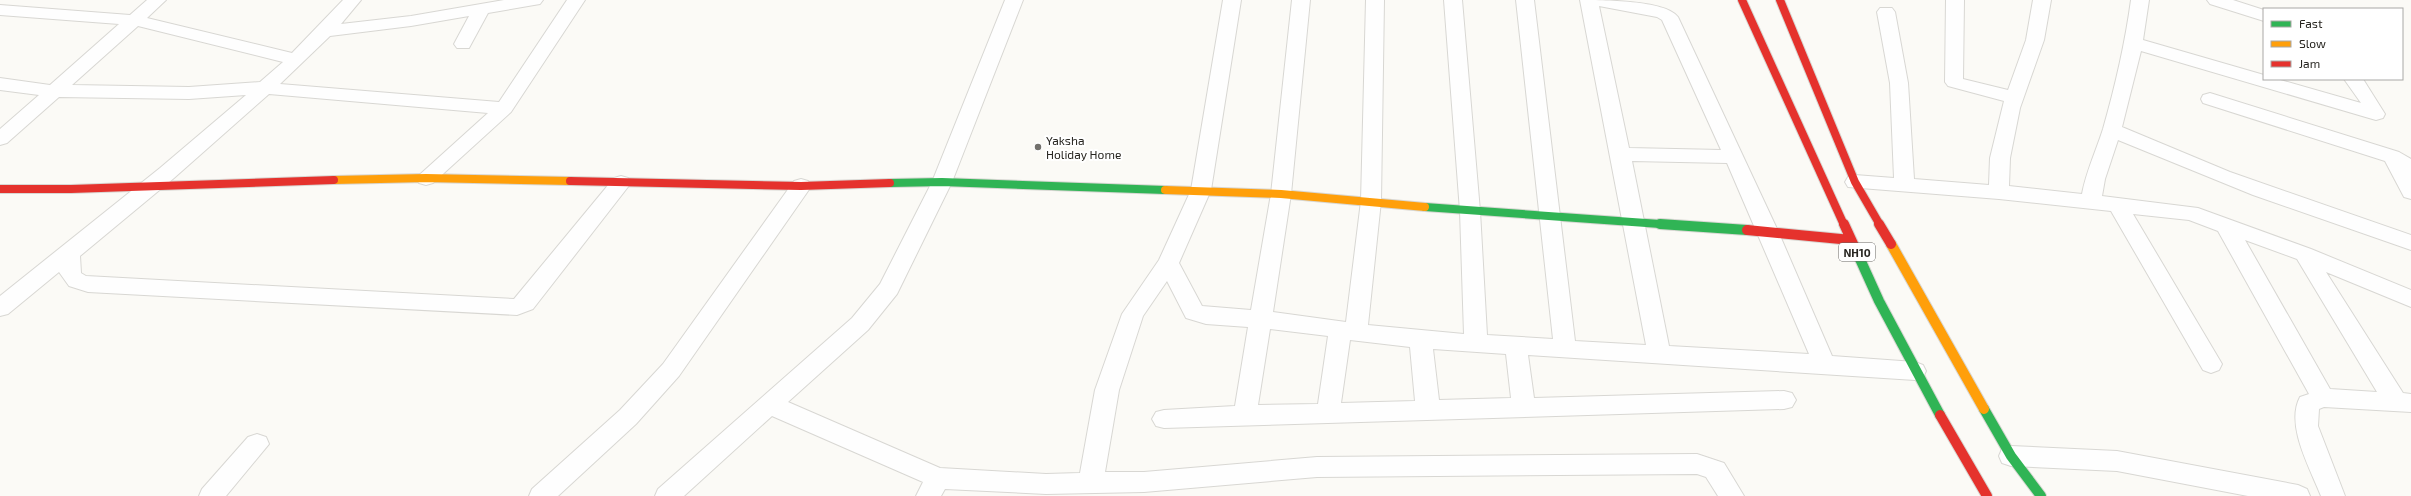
<svg xmlns="http://www.w3.org/2000/svg" width="2411" height="496" font-family="'Exo 2',sans-serif">
<style>
.lines{fill:none;stroke-linecap:round;stroke-linejoin:round}
.street-casing{stroke:#d8d7d3;stroke-width:2}
.fast-far1-casing{stroke:#d8d7d3;stroke-width:10}
.fast-casing{stroke:#d8d7d3;stroke-width:12}
.slow-far1-casing{stroke:#d8d7d3;stroke-width:10}
.slow-casing{stroke:#d8d7d3;stroke-width:12}
.jam-far1-casing{stroke:#d8d7d3;stroke-width:10}
.jam-casing{stroke:#d8d7d3;stroke-width:12}
.street{fill:#fefefe;fill-rule:evenodd}
.fast-far1{stroke:#30b455;stroke-width:8}
.fast{stroke:#30b455;stroke-width:10}
.slow-far1{stroke:#ff9f0a;stroke-width:8}
.slow{stroke:#ff9f0a;stroke-width:10}
.jam-far1{stroke:#e5322d;stroke-width:8}
.jam{stroke:#e5322d;stroke-width:10}
.poi-dot{fill:#72706c;stroke:#fff;stroke-width:1.5}
.labels{text-anchor:middle;dominant-baseline:central;stroke-width:4;stroke-linejoin:round;paint-order:stroke}
.shield{fill:#fff;stroke:#686764;stroke-width:1}
.shield-label{font-size:11px;font-weight:bold;fill:#282621}
.poi-label{font-size:12px;fill:#282621;stroke:#fff;text-anchor:start}
</style>
<rect width="100%" height="100%" fill="#fbfaf6"/>
<g class="lines">
<defs>
<path id="street" d="M 147,0 L 166,0 L 147,18 L 292,53 L 343,0 L 361,0 L 341,24 L 411,16 L 504,0 L 543,0 L 540,4 L 534,5 L 488,13 L 469,48 L 457,48 L 454,44 L 469,16 L 411,26 L 330,36 L 280,84 L 499,102 L 567,0 L 585,0 L 511,112 L 433,183 L 426,185 L 419,183 L 416,178 L 488,113 L 269,94 L 174,178 L 80,256 L 81,273 L 86,276 L 514,299 L 614,178 L 621,176 L 628,178 L 631,183 L 533,309 L 517,315 L 88,292 L 69,286 L 59,272 L 8,314 L 0,316 L 0,296 L 160,168 L 246,95 L 189,99 L 59,97 L 7,143 L 0,145 L 0,129 L 39,95 L 0,90 L 0,78 L 50,85 L 119,24 L 0,15 L 0,5 L 130,15 ZM 138,26 L 283,62 L 260,82 L 189,87 L 72,85 Z
M 1005,0 L 1023,0 L 952,182 L 897,294 L 868,330 L 788,402 L 940,468 L 1046,474 L 1080,473 L 1095,390 L 1122,314 L 1159,260 L 1191,190 L 1223,0 L 1241,0 L 1211,190 L 1179,263 L 1202,306 L 1251,310 L 1271,194 L 1292,0 L 1310,0 L 1291,194 L 1273,312 L 1346,322 L 1361,201 L 1366,0 L 1384,0 L 1381,201 L 1368,325 L 1464,334 L 1460,211 L 1444,0 L 1462,0 L 1480,211 L 1487,335 L 1553,339 L 1516,0 L 1534,0 L 1575,341 L 1646,345 L 1580,0 C 1601,0 1666,0 1678,17 L 1778,231 L 1832,356 L 1915,362 L 1923,365 L 1926,371 L 1923,377 L 1915,380 L 1528,355 L 1534,398 L 1784,391 L 1792,393 L 1796,400 L 1792,407 L 1784,409 L 1164,428 L 1156,426 L 1152,419 L 1156,412 L 1164,410 L 1235,406 L 1248,327 L 1206,324 L 1186,318 L 1167,281 L 1143,316 L 1119,390 L 1105,472 L 1144,472 L 1317,457 L 1697,454 L 1724,463 L 1744,496 L 1718,496 L 1706,477 L 1697,474 L 1317,477 L 1144,492 L 1046,494 L 945,489 L 941,496 L 916,496 L 923,482 L 772,416 L 684,496 L 655,496 L 658,489 L 852,318 L 880,284 L 932,182 ZM 1599,6 L 1657,17 L 1662,20 L 1721,150 L 1629,148 ZM 1632,161 L 1727,163 L 1809,354 L 1669,346 ZM 1270,329 L 1328,336 L 1318,404 L 1258,405 ZM 1350,340 L 1410,347 L 1415,401 L 1341,403 ZM 1433,349 L 1506,354 L 1511,398 L 1439,400 Z
M 1946,0 L 1964,0 L 1963,79 L 2008,90 L 2026,40 L 2033,0 L 2051,0 L 2044,40 L 2020,108 L 2010,158 L 2009,186 L 2082,194 C 2086,172 2096,151 2103,129 C 2115,87 2125,44 2131,0 L 2149,0 L 2143,40 L 2264,75 L 2264,79 L 2277,79 L 2361,103 L 2344,79 L 2363,79 L 2385,114 L 2383,118 L 2376,120 L 2369,118 L 2141,51 L 2122,127 L 2230,172 L 2411,235 L 2411,250 L 2253,195 L 2118,140 L 2105,179 L 2102,196 L 2198,208 L 2311,249 L 2411,290 L 2411,307 L 2326,272 L 2403,393 L 2411,394 L 2411,412 L 2324,407 L 2319,409 L 2318,426 L 2345,496 L 2321,496 C 2310,468 2285,425 2300,397 L 2309,394 L 2218,231 L 2189,220 L 2133,214 L 2222,364 L 2219,370 L 2211,373 L 2203,370 L 2111,211 L 1999,199 L 1848,187 L 1845,182 L 1848,177 L 1855,175 L 1894,178 L 1890,83 L 1877,12 L 1880,8 L 1892,8 L 1895,12 L 1908,83 L 1914,179 L 1989,185 L 1990,158 L 2004,101 L 1948,86 L 1945,82 ZM 2245,240 L 2297,259 L 2377,392 L 2330,389 Z
M 2207,0 L 2233,0 L 2264,10 L 2264,21 L 2210,4 Z
M 2210,93 L 2399,152 L 2411,159 L 2411,199 L 2404,197 L 2385,161 L 2203,103 L 2201,99 L 2203,95 Z
M 801,179 L 808,181 L 811,186 L 808,191 L 679,376 L 636,424 L 558,496 L 529,496 L 532,489 L 620,410 L 663,364 L 794,181 Z
M 257,434 L 266,437 L 269,444 L 226,496 L 199,496 L 202,489 L 248,437 Z
M 2011,446 L 2117,451 L 2298,485 L 2307,489 L 2310,496 L 2248,496 L 2117,471 L 2011,466 L 2002,463 L 1999,456 L 2002,449 Z"/>
<path id="fast-far1" d="M 890,183 L 942,182 L 1165,190
M 1425,207 L 1674,225"/>
<path id="fast" d="M 1660,224 L 1747,230
M 1855,248 L 1879,301 L 1940,415
M 1984,409 L 2011,456 L 2041,496"/>
<path id="slow-far1" d="M 334,180 L 426,178 L 570,181
M 1165,190 L 1281,194 L 1425,207"/>
<path id="slow" d="M 1891,244 L 1984,409"/>
<path id="jam-far1" d="M 1742,0 L 1844,225
M 1780,0 L 1855,182 L 1880,225
M 570,181 L 801,186 L 890,183
M 0,189 L 71,189 L 334,180"/>
<path id="jam" d="M 1844,224 L 1855,248
M 1879,224 L 1891,244
M 1747,230 L 1851,240
M 1940,415 L 1987,496"/>
</defs>
<use href="#street" class="street-casing"/>
<use href="#fast-far1" class="fast-far1-casing"/>
<use href="#fast" class="fast-casing"/>
<use href="#slow-far1" class="slow-far1-casing"/>
<use href="#slow" class="slow-casing"/>
<use href="#jam-far1" class="jam-far1-casing"/>
<use href="#jam" class="jam-casing"/>
<use href="#street" class="street"/>
<use href="#fast-far1" class="fast-far1"/>
<use href="#fast" class="fast"/>
<use href="#slow-far1" class="slow-far1"/>
<use href="#slow" class="slow"/>
<use href="#jam-far1" class="jam-far1"/>
<use href="#jam" class="jam"/>
</g>
<circle class="poi-dot" cx="1038" cy="147" r="4"/>
<g class="labels">
<rect class="shield" x="1839" y="243" width="36" height="18" rx="3"/>
<g class="shield-label">
<text x="1857" y="252">NH10</text>
</g>
<g class="poi-label">
<text x="1046" y="140">Yaksha<tspan x="1046" dy="14">Holiday Home</tspan></text>
</g>
</g>
<rect x="2263" y="8" width="140" height="72" fill="#ffffff" stroke="#a9a8a6"/>
<rect x="2271" y="21" width="20" height="6" fill="#30b455" stroke="#a9a8a6"/>
<text x="2299" y="28" font-size="12" fill="#282621">Fast</text>
<rect x="2271" y="41" width="20" height="6" fill="#ff9f0a" stroke="#a9a8a6"/>
<text x="2299" y="48" font-size="12" fill="#282621">Slow</text>
<rect x="2271" y="61" width="20" height="6" fill="#e5322d" stroke="#a9a8a6"/>
<text x="2299" y="68" font-size="12" fill="#282621">Jam</text>
</svg>
